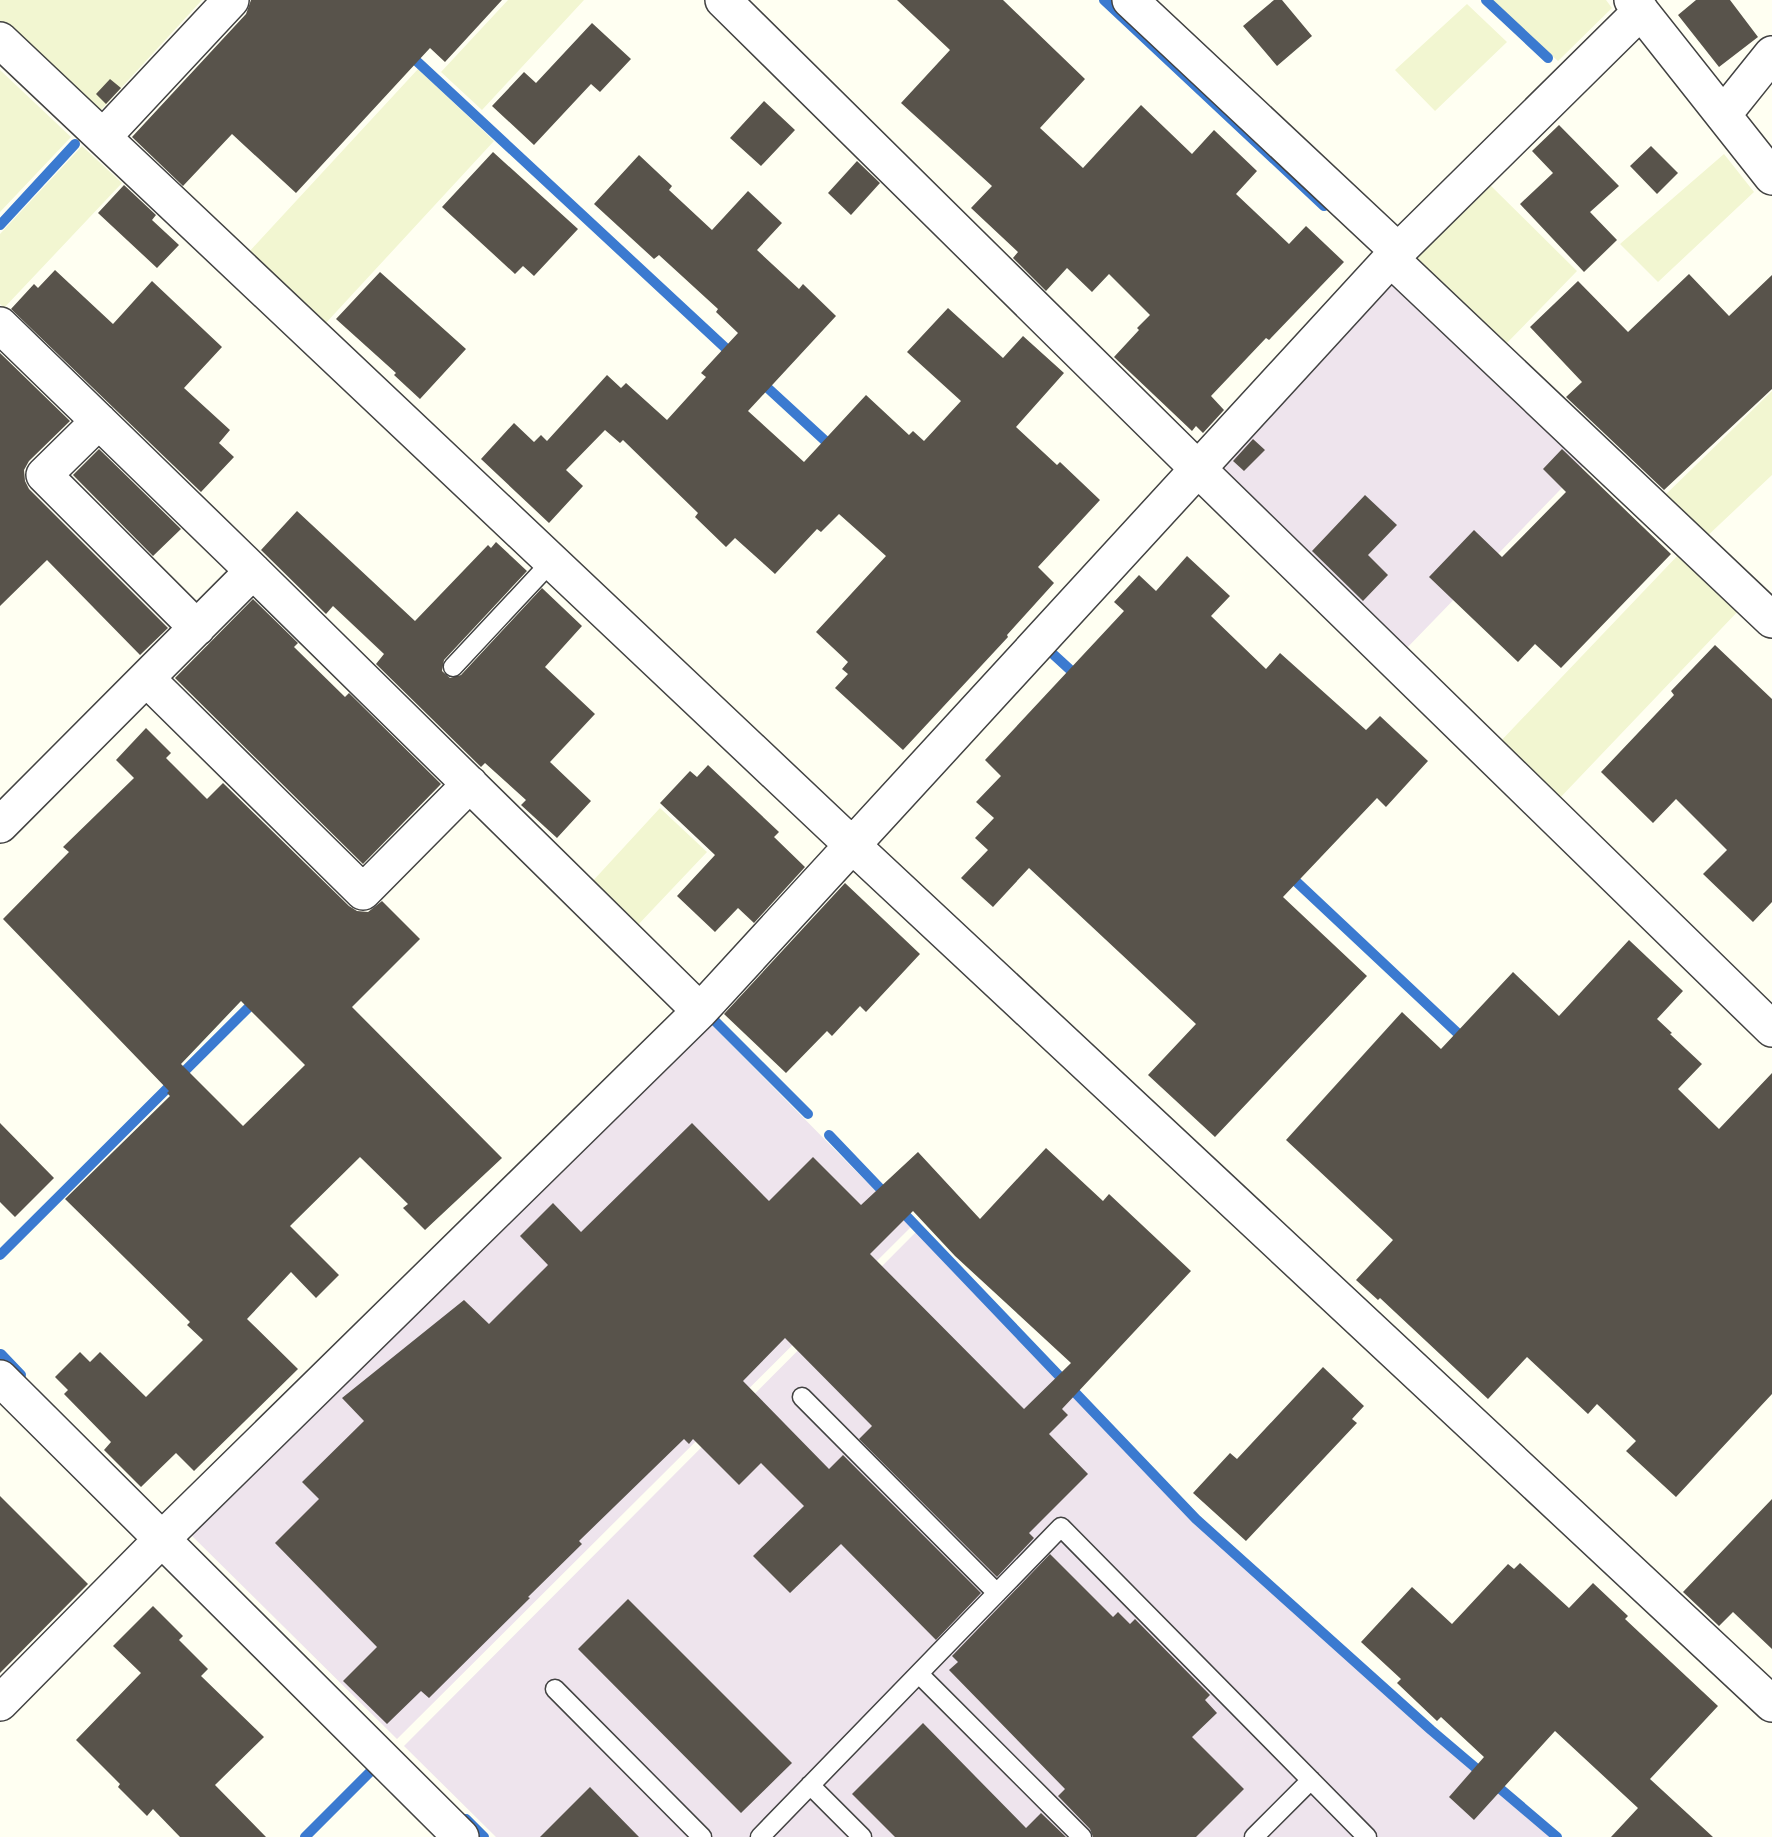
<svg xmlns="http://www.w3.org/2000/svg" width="1772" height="1837" font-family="Lora,serif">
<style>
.industrial{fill:#eee4ed}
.farmland{fill:#f2f6d1}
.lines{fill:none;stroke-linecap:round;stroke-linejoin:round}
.stream{stroke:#3b7ad0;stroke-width:10}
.building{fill:#58534b;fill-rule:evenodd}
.service-casing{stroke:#424242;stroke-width:21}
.minor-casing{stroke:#424242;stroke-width:38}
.service{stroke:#fff;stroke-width:18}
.minor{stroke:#fff;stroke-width:35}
</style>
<rect width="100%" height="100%" fill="#fffff2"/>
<path class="industrial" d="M 1396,277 L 1588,461 L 1404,651 L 1223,473 L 1222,463 Z
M 708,1021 L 911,1227 L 397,1739 L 187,1531 Z
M 917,1231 L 1195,1523 L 1550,1837 L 496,1837 L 404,1746 Z"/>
<path class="farmland" d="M 0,0 L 202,0 L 99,112 L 0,21 Z
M 508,0 L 584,0 L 482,110 L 441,72 Z
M 1491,0 L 1606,0 L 1612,8 L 1558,61 Z
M 1467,4 L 1507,42 L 1435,111 L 1395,70 Z
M 418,69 L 494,141 L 325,324 L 248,253 Z
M 0,70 L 71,137 L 0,212 Z
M 82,146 L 122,183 L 4,308 L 0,304 L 0,234 Z
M 1724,154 L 1754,192 L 1658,282 L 1620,244 Z
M 1489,184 L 1577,271 L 1503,347 L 1417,267 L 1417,255 Z
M 1772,391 L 1772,475 L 1703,540 L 1661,499 Z
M 1681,552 L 1741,608 L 1557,801 L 1498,744 Z
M 660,808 L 707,852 L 636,927 L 590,884 Z"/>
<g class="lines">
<path class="stream" d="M 1104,0 L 1324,206
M 1486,0 L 1548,58
M 409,54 L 733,355
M 0,225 L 75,144
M 760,381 L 833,448
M 1054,655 L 1078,677
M 1286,872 L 1466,1041
M 714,1020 L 808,1114
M 829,1135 L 1196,1519 L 1431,1730 L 1557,1837
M 0,1255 L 258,998
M 1,1354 L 21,1375
M 466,1819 L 484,1837
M 305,1837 L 371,1771"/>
</g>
<path class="building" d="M 251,0 L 502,0 L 445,62 L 430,48 L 296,193 L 232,134 L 183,186 L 132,137 L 246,14 Z
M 897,0 L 1003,0 L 1085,79 L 1040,128 L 1083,168 L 1141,105 L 1192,154 L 1214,130 L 1257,171 L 1236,194 L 1289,244 L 1306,226 L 1344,262 L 1269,340 L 1266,338 L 1211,396 L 1224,410 L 1203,433 L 1196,426 L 1192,431 L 1114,357 L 1139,330 L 1137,328 L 1150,315 L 1109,274 L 1092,292 L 1067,268 L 1046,291 L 1013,258 L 1018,252 L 971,208 L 992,186 L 901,103 L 950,50 Z
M 1274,0 L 1282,0 L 1312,36 L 1277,66 L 1243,26 Z
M 1696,0 L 1730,0 L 1758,37 L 1719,67 L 1678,15 Z
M 592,23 L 631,59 L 600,92 L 591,84 L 534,145 L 492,106 L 524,72 L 536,83 Z
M 110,79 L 121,88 L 106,104 L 96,94 Z
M 764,101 L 795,130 L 761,166 L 730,138 Z
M 1559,125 L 1619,186 L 1590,212 L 1617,240 L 1584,272 L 1520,204 L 1553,173 L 1532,151 Z
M 1651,146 L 1678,173 L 1657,194 L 1630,166 Z
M 493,152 L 578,229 L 534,276 L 523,266 L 515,274 L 442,207 Z
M 639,155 L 672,186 L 669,190 L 712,230 L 748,191 L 782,223 L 757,250 L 799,289 L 803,284 L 836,316 L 748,411 L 804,462 L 866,395 L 909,435 L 913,431 L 924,441 L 961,401 L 907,352 L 948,308 L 1003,358 L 1023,336 L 1064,373 L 1016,427 L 1057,465 L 1060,462 L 1100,500 L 1038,567 L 1054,583 L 1007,635 L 1008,637 L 903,750 L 835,688 L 848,674 L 842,669 L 848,662 L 816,632 L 886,556 L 839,514 L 821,532 L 817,529 L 775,574 L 735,538 L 726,547 L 695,517 L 698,513 L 623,440 L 620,443 L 605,430 L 566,470 L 583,486 L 549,523 L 481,459 L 514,423 L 534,442 L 541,435 L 547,441 L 607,375 L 621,388 L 626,383 L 667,420 L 706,377 L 701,373 L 738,333 L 716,312 L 718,309 L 659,255 L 654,259 L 594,204 Z
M 857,161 L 880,183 L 851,215 L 828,193 Z
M 124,185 L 156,215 L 152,220 L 179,245 L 157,268 L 98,213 Z
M 55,270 L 113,324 L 152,281 L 222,347 L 184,388 L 230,430 L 219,443 L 234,457 L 201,492 L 11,309 L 34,284 L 38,288 Z
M 380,272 L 466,349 L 420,399 L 394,375 L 396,373 L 336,319 Z
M 1689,274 L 1729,316 L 1772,275 L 1772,389 L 1664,490 L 1566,397 L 1582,382 L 1530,327 L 1578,281 L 1628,332 Z
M 0,353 L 70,421 L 29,461 L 24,470 L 25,481 L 29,489 L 168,628 L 140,655 L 47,560 L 0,606 Z
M 1253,439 L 1265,450 L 1244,471 L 1233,461 Z
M 99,449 L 181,529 L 153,556 L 73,475 Z
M 1562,449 L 1671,554 L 1561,668 L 1535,644 L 1518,662 L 1429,577 L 1474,530 L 1502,557 L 1566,492 L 1543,469 Z
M 1365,495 L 1397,525 L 1368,555 L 1388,575 L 1363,601 L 1312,551 Z
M 297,511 L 415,621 L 488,545 L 491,548 L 496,542 L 527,571 L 444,660 L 442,671 L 450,678 L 461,675 L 542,588 L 582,626 L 545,667 L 595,714 L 550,762 L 591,801 L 557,838 L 521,805 L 526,800 L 485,763 L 481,767 L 376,664 L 384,654 L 333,606 L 326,614 L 261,550 Z
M 1187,556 L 1230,596 L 1211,616 L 1266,669 L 1280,653 L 1366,730 L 1380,716 L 1428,761 L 1386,807 L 1377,798 L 1283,897 L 1367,976 L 1215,1137 L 1148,1075 L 1196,1024 L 1029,868 L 993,907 L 961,878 L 988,850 L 975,838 L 994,818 L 976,802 L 1001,776 L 985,760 L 1124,611 L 1114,602 L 1139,575 L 1156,591 Z
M 253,599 L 298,643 L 294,647 L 345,697 L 349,693 L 441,784 L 363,864 L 175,678 Z
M 1715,645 L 1772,699 L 1772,902 L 1753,922 L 1703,874 L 1727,850 L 1676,799 L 1653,823 L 1601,772 L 1674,695 L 1671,691 Z
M 146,728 L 171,753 L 166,758 L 207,799 L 223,783 L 349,906 L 357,911 L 368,912 L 382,901 L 420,939 L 352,1007 L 502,1158 L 425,1230 L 403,1208 L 408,1204 L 360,1157 L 290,1226 L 339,1275 L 316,1298 L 291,1272 L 247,1319 L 298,1369 L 194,1471 L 176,1453 L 141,1487 L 104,1450 L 111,1442 L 64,1394 L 68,1390 L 55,1377 L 80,1352 L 90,1362 L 100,1352 L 146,1397 L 203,1340 L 187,1325 L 190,1322 L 65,1199 L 170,1096 L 167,1093 L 169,1091 L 3,919 L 69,852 L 63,847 L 134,778 L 116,760 ZM 241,1001 L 305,1065 L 243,1126 L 181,1064 Z
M 708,765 L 779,832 L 774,837 L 805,867 L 754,923 L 738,908 L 715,932 L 677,896 L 715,855 L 660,803 L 690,771 L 697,777 Z
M 845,883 L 920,954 L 866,1012 L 860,1006 L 832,1036 L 827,1031 L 786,1073 L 724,1014 Z
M 1629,940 L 1683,991 L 1657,1019 L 1672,1033 L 1670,1034 L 1702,1064 L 1678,1089 L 1719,1129 L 1772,1073 L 1772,1394 L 1676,1497 L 1626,1451 L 1636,1441 L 1597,1404 L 1588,1414 L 1527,1357 L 1488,1399 L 1380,1298 L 1378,1300 L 1356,1280 L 1393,1240 L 1286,1140 L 1402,1012 L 1441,1049 L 1513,972 L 1559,1016 Z
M 0,1123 L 54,1178 L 15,1217 L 0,1202 Z
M 692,1123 L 769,1201 L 813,1157 L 861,1205 L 918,1152 L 980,1219 L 1046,1148 L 1103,1201 L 1109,1194 L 1191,1271 L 1062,1409 L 1068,1415 L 1049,1434 L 1088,1474 L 1029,1533 L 1034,1538 L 997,1577 L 859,1439 L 872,1426 L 785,1338 L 743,1381 L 829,1469 L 843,1455 L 981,1593 L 936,1640 L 841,1544 L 790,1593 L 753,1556 L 804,1506 L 761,1463 L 739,1485 L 693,1439 L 689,1444 L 684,1439 L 579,1541 L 582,1544 L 528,1597 L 530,1598 L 429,1698 L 421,1691 L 387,1724 L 343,1681 L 377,1647 L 275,1543 L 319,1499 L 302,1482 L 364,1421 L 342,1398 L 464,1300 L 489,1324 L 548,1265 L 520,1236 L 553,1203 L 581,1232 ZM 913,1211 L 955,1256 L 1071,1363 L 1024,1409 L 870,1254 Z
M 1323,1367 L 1364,1406 L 1352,1419 L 1357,1423 L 1246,1541 L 1193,1493 L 1230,1453 L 1237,1459 Z
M 0,1496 L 88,1584 L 0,1673 Z
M 1772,1499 L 1772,1649 L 1733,1612 L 1719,1626 L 1683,1592 Z
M 1050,1554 L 1113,1617 L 1118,1612 L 1130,1624 L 1135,1619 L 1210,1695 L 1205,1700 L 1217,1713 L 1192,1737 L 1244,1789 L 1196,1837 L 1093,1837 L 1090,1829 L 1058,1796 L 1065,1789 L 949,1670 L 958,1662 L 952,1656 Z
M 1520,1563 L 1569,1608 L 1593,1583 L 1628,1616 L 1625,1619 L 1718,1706 L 1650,1779 L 1713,1837 L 1611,1837 L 1638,1808 L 1555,1731 L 1474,1820 L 1449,1797 L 1484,1757 L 1441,1717 L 1437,1721 L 1397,1683 L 1401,1679 L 1361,1642 L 1412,1587 L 1452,1624 L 1508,1564 L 1514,1569 Z
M 628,1599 L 792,1763 L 741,1813 L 578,1649 Z
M 153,1606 L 183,1636 L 179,1640 L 208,1669 L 201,1676 L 264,1737 L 215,1785 L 266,1837 L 180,1837 L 153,1809 L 147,1816 L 118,1787 L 120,1784 L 76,1740 L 141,1673 L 113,1646 Z
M 923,1723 L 1026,1828 L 1041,1813 L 1066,1837 L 895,1837 L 852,1794 Z
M 590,1787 L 639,1837 L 540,1837 Z"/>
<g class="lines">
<defs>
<path id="service" d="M 453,667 L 552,561
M 802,1397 L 997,1593
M 919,1674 L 1082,1837
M 555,1689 L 702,1837
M 810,1785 L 862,1837
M 760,1837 L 1061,1527 L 1367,1837
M 1254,1837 L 1311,1780"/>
<path id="minor" d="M 723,0 L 1198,469 L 1772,1029
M 1130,0 L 1398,251
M 1632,0 L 1772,177
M 0,40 L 851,844 L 1772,1704
M 1723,115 L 1772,54
M 103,137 L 231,0
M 1391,259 L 1772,620
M 0,325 L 253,571 L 700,1011
M 99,421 L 44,475 L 197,628
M 147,679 L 363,892 L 470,784
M 0,825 L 253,571
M 0,1378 L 461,1837
M 0,1703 L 162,1539 L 700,1011 L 1398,251 L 1641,11"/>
</defs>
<use href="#service" class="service-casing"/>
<use href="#minor" class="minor-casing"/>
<use href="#service" class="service"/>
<use href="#minor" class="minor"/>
</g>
</svg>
